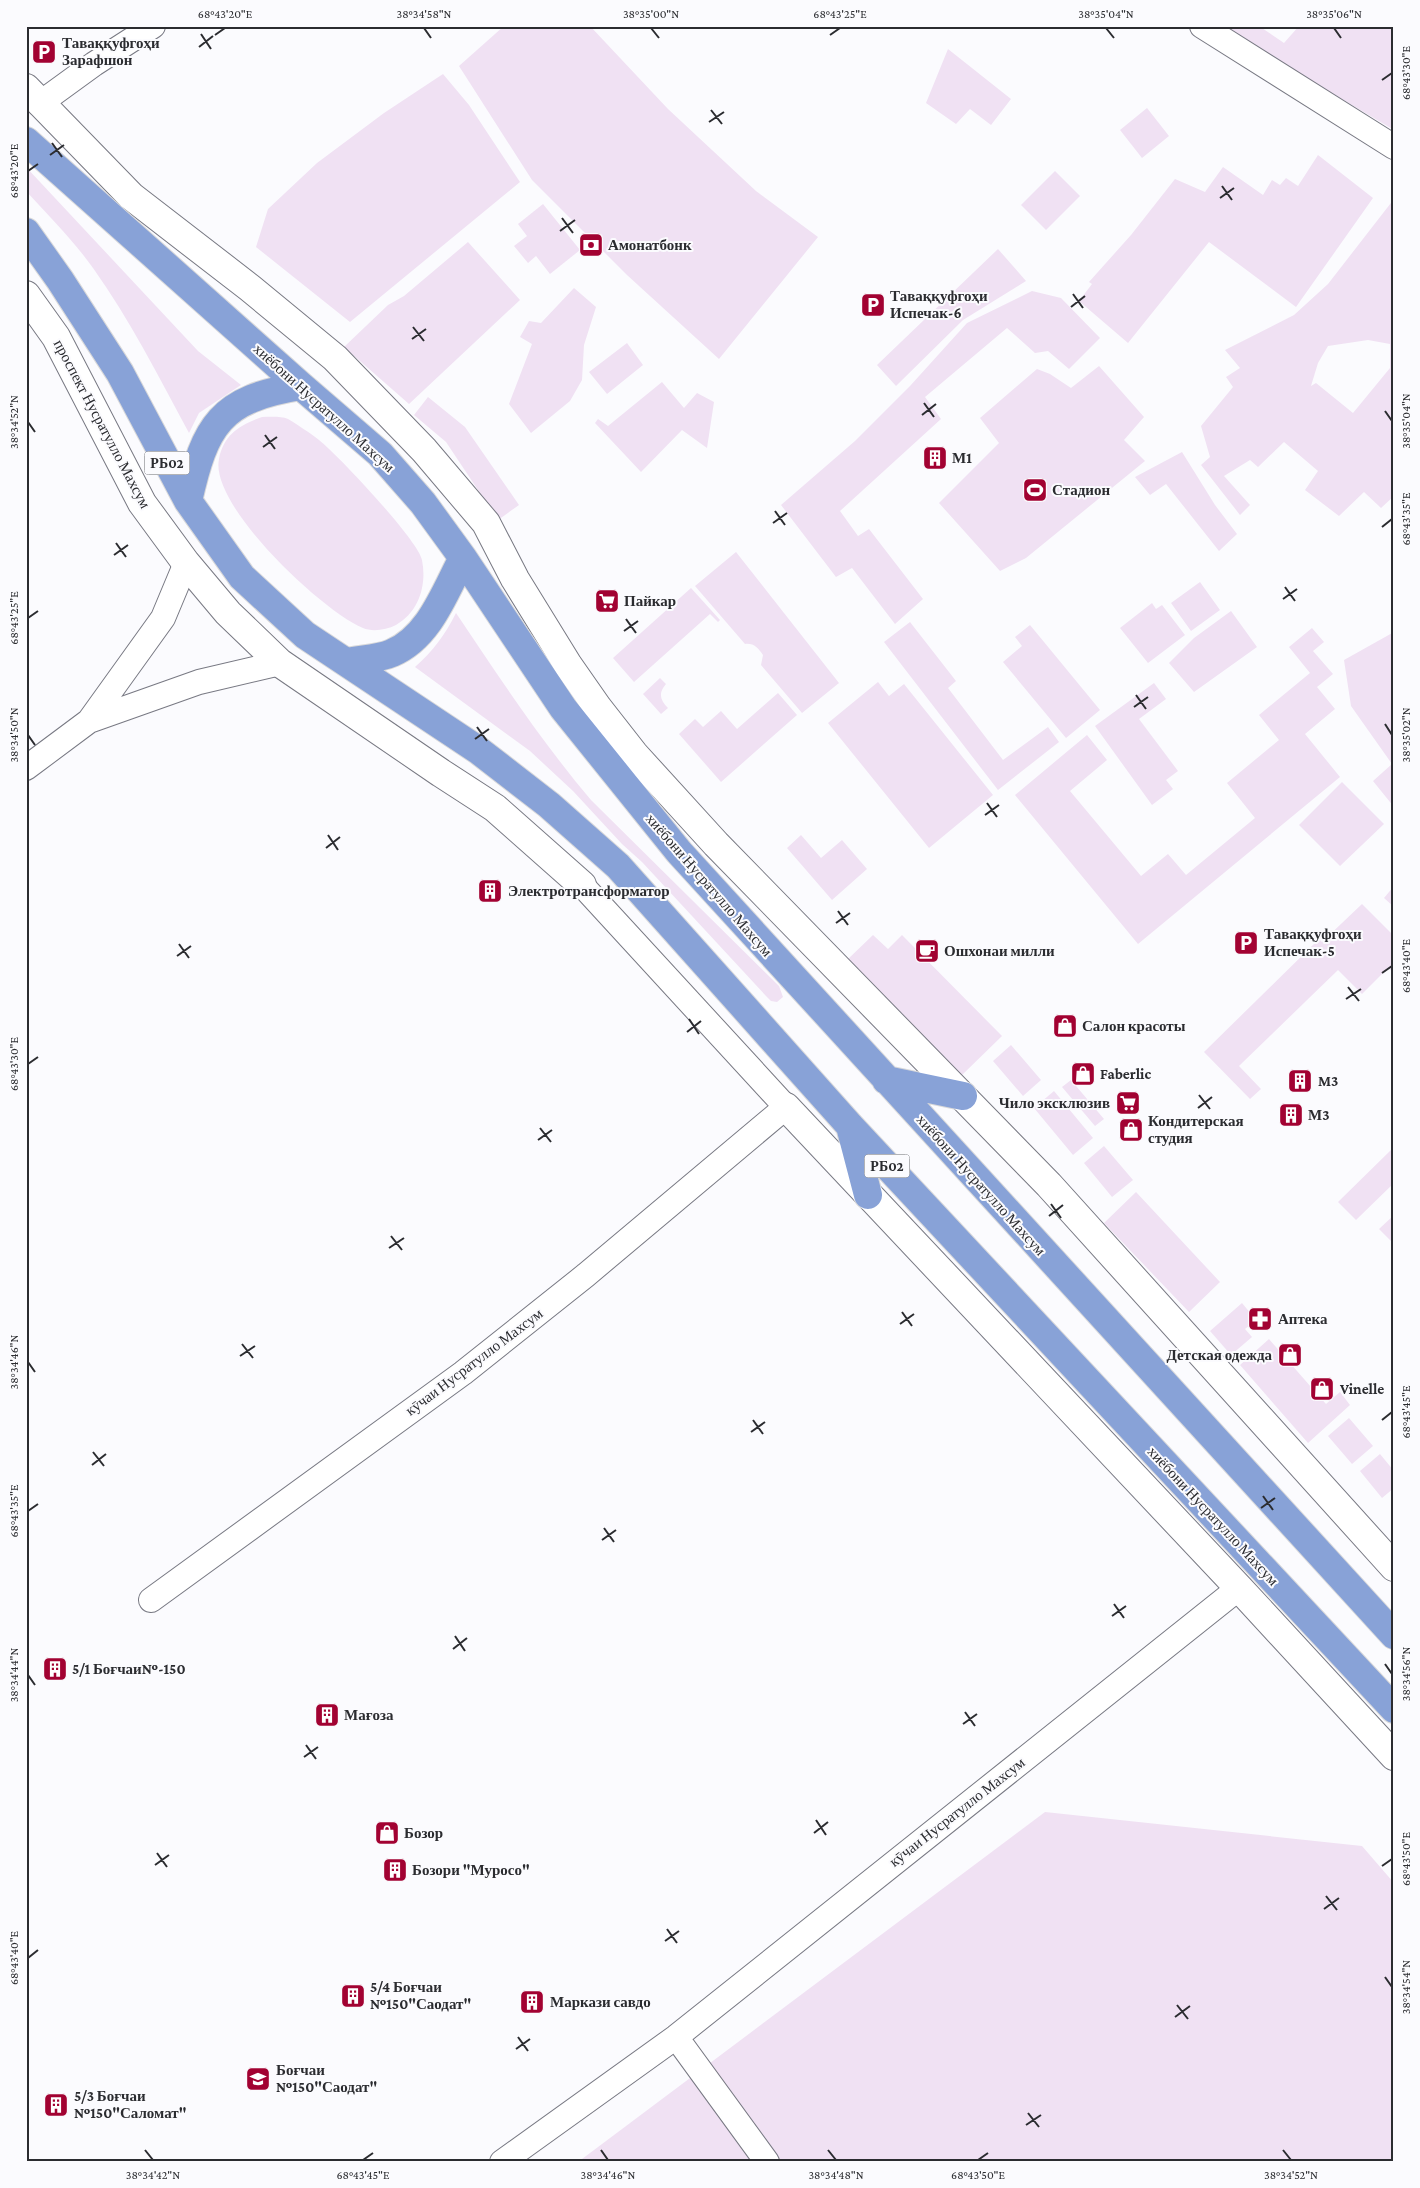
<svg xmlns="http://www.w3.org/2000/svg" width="1420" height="2188" font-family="'Crimson Pro',serif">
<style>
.green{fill:#f0e1f3;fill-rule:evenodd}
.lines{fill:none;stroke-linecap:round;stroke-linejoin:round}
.minor-casing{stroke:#787983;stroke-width:26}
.tertiary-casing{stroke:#787983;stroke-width:30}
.trunk-casing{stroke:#d9d9da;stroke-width:30}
.minor{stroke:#fff;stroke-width:24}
.tertiary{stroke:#fff;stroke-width:28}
.trunk{stroke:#88a2d7;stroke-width:28}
.ticks{fill:none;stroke:#2b2c30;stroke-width:2}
.labels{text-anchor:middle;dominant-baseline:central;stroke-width:4;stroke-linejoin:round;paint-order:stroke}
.shield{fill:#fbfbfe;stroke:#696a6e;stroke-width:1}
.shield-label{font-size:14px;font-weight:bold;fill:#2b2c30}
.poi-label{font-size:15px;font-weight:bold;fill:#2b2c30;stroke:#fbfbfe;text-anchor:start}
.street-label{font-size:15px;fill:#2b2c30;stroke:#fbfbfe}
.neatline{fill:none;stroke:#2b2c30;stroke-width:2}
.ticks-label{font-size:12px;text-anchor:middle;fill:#2b2c30}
</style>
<rect width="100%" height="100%" fill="#fbfbfe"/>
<path class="green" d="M 504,26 L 590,26 L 668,109 L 756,191 L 818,237 L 719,359 L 627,275 L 532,180 L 459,66 Z
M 1219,26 L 1259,26 L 1284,43 L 1299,26 L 1394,26 L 1394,130 Z
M 948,49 L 1011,99 L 991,125 L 970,109 L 956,124 L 926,103 Z
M 443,74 L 469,105 L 520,182 L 350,322 L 256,247 L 268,209 L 317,163 L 384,113 Z
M 1147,108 L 1169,136 L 1142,158 L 1120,130 Z
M 1318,155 L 1373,198 L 1296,307 L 1209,242 L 1128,343 L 1079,301 L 1092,284 L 1089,282 L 1131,235 L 1175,179 L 1205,192 L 1223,167 L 1263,195 L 1272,180 L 1280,185 L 1286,178 L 1298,186 Z
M 26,167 L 198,351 L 241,385 L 199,413 L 189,433 C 159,377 130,320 93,268 C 73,240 49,216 26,191 Z
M 1055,171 L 1080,196 L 1046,230 L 1021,205 Z
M 1394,199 L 1394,496 L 1381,508 L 1364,492 L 1339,516 L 1305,490 L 1318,471 L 1284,442 L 1258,467 L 1250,460 L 1224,476 L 1250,505 L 1240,515 L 1201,465 L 1210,457 L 1201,426 L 1233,387 L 1226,377 L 1240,368 L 1225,350 L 1294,315 L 1328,284 ZM 1368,340 L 1390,344 L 1390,368 L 1353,413 L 1316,383 L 1311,386 L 1318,363 L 1328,346 Z
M 543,204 L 580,250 L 550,274 L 536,256 L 528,263 L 514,246 L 527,236 L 518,224 Z
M 468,242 L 520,300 L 409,404 L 344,347 L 388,305 L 404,296 Z
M 998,249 L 1026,281 L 963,320 L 896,386 L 877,365 Z
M 574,288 L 596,307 L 584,345 L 582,380 L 570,401 L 531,433 L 509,404 L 532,344 L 520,337 L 529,321 L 541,323 Z
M 1032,291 L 1061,298 L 1100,338 L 1069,369 L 1048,351 L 1035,353 L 1007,328 L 925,397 L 941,419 L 840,511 L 858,536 L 869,529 L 923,599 L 895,624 L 852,568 L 836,577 L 781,505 L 855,441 L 910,386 L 967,323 Z
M 627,343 L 643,365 L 607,394 L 589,372 Z
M 1099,366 L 1144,417 L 1124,440 L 1145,461 L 1026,558 L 1000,571 L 939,503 L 999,443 L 980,418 L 1037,369 L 1050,374 L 1071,388 Z
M 662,382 L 684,408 L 697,393 L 714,402 L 707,448 L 682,430 L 641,472 L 595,423 L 598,419 L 608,426 Z
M 428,397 L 465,427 L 519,505 L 498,520 L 446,442 L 414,415 Z
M 262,417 C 270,417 281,416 288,419 C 298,425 310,433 319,440 C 338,455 418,540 422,560 C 427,585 419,612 396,625 C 386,630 372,632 363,628 C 322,611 209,505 219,459 C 224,434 240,425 262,417 Z
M 1182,452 L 1215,505 L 1237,534 L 1219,551 L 1166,484 L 1150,495 L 1135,477 Z
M 736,552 L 839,683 L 802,713 L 761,665 L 763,655 C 758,648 754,643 745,644 L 695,586 Z
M 1200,582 L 1220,610 L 1191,631 L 1171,603 Z
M 691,588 L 720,620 L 718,622 L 710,614 L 634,682 L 613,658 Z
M 1152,603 L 1156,609 L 1162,605 L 1185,635 L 1148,663 L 1120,628 Z
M 1231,611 L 1257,647 L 1194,692 L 1169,663 L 1194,638 Z
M 456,613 C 499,677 541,741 591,800 L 779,986 L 783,997 L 777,1002 L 771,1001 L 766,996 L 642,862 L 622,844 L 573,791 L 530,751 L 415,667 C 433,651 445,635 456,613 Z
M 910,622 L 956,681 L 948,688 L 1003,760 L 1048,727 L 1059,742 L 998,790 L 884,642 Z
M 1030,625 L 1100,710 L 1066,738 L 1003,662 L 1022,646 L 1015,637 Z
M 1312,628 L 1324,642 L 1313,651 L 1333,674 L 1317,687 L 1335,709 L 1305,734 L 1340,777 L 1138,944 L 1015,795 L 1087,735 L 1107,760 L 1070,791 L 1141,876 L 1168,854 L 1186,875 L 1255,818 L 1227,783 L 1279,740 L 1259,715 L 1310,673 L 1289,647 Z
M 1394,632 L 1394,807 L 1373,781 L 1392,764 L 1351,706 L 1344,660 Z
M 660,678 L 666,684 C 658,693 660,700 668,708 L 661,714 L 643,694 Z
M 878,682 L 889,696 L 904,684 L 993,795 L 929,848 L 828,723 Z
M 1154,683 L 1166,699 L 1139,719 L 1178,771 L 1166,780 L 1173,789 L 1152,805 L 1095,726 Z
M 778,693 L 797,715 L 721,782 L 679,734 L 695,719 L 703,727 L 721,711 L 737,729 Z
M 1342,782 L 1384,824 L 1340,866 L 1299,825 Z
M 801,835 L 821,858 L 842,840 L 867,869 L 832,900 L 787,848 Z
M 1394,886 L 1394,907 L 1384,898 Z
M 1362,904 L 1394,936 L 1394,973 L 1388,968 L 1362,994 L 1338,970 L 1239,1066 L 1261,1089 L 1250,1099 L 1204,1052 L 1319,939 L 1322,942 Z
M 873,935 L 888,949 L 902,935 L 1002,1036 L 961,1076 L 847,960 Z
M 1011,1045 L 1041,1080 L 1023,1096 L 993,1061 Z
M 1071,1080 L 1104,1119 L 1095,1126 L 1062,1087 Z
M 1054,1091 L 1093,1138 L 1073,1155 L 1034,1108 Z
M 1104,1146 L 1133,1180 L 1112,1197 L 1084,1163 Z
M 1392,1149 L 1394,1183 L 1356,1220 L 1338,1202 Z
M 1136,1192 L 1220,1282 L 1189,1312 L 1104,1223 Z
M 1394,1215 L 1394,1244 L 1379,1229 Z
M 1242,1303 L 1256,1320 L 1245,1329 L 1252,1337 L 1231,1355 L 1210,1331 Z
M 1269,1339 L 1326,1404 L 1340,1392 L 1350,1405 L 1308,1443 L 1240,1365 Z
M 1349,1418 L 1373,1446 L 1352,1464 L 1328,1436 Z
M 1380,1454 L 1394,1471 L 1394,1488 L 1382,1498 L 1360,1471 Z
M 1045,1812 L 1362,1846 L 1394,1883 L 1394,2162 L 578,2162 Z"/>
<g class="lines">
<defs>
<path id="minor" d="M 1202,26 L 1394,147
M 39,104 L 94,64 L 153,26
M 89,721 L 199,682 L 280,663
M 26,768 L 89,721 L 163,618 L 186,563
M 151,1600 L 463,1373 L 586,1275 L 786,1107 L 582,885
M 676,2037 L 767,2162
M 502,2162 L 676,2037 L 1239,1588"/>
<path id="tertiary" d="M 26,88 L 131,196 L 250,288 L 335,358 L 424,450 L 486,523 L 515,579 L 568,665 L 598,708 L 634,754 L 716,844 L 1049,1185 L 1394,1567
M 26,295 L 56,337 L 142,503 L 186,563 L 228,613 L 280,663 L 441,773 L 495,808 L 582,885
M 786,1107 L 1239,1588 L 1394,1756"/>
<path id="trunk" d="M 26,141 L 301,386 L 380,454 L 423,503 L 463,558 L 563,708 L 679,852 L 1394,1635
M 26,232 L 60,280 L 120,373 L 188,501 L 242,577 L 305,635 L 478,750 L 549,805 L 618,866 L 850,1126 L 1394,1709
M 188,501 C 205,425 220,399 301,386
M 346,662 C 360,659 379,659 392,653 C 430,637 445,591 463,558
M 886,1080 L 963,1096
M 851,1130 L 868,1195"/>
</defs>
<use href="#minor" class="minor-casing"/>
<use href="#tertiary" class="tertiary-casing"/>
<use href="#trunk" class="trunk-casing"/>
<use href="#minor" class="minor"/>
<use href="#tertiary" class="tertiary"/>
<use href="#trunk" class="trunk"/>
</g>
<path class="ticks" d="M 424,28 L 431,38M 651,28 L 659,38M 1106,28 L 1114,38M 1334,28 L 1341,38M 201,34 L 211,49M 215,35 L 225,28M 830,35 L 840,28M 199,47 L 213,36M 1382,80 L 1392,73M 711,110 L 722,124M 709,122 L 724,112M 52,143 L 62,157M 50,155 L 64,145M 28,171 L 38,164M 1222,186 L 1232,200M 1220,198 L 1234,188M 562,218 L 573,233M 560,231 L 575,220M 1073,294 L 1083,308M 1071,307 L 1085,296M 413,327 L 424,341M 412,339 L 426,329M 924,403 L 934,417M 1385,411 L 1392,421M 922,415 L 936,404M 28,422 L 35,432M 265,435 L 275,449M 263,447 L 277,437M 775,511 L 785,525M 773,523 L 787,513M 1382,527 L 1392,519M 116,543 L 126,557M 114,555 L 128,545M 1285,587 L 1295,601M 1283,599 L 1297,589M 28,618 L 38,611M 626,619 L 636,633M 624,631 L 638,621M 1136,695 L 1146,709M 1134,707 L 1148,697M 1385,724 L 1392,735M 477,727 L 487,741M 28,735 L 35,745M 475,739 L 489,729M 987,803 L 997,817M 985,815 L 999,805M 328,835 L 338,850M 326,848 L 340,837M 838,911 L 848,925M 836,923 L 850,913M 179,944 L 189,958M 177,956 L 191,946M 1382,973 L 1392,966M 1348,987 L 1359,1001M 1346,999 L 1361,989M 689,1019 L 699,1034M 687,1032 L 701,1021M 28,1064 L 38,1057M 1199,1095 L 1210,1109M 1198,1108 L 1212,1097M 540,1128 L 551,1142M 538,1140 L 552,1130M 1051,1204 L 1061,1218M 1049,1216 L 1063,1205M 391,1236 L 402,1250M 389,1248 L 404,1238M 902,1312 L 912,1326M 900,1324 L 914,1314M 242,1344 L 253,1358M 240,1356 L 255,1346M 28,1362 L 35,1372M 753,1420 L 763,1434M 1382,1420 L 1392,1412M 751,1432 L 765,1422M 93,1452 L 104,1466M 92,1465 L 106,1454M 1263,1496 L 1273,1510M 1261,1508 L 1275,1498M 28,1511 L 38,1504M 604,1528 L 614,1542M 602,1540 L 616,1530M 1114,1604 L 1124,1618M 1112,1616 L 1126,1606M 455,1636 L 465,1651M 453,1649 L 467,1638M 1385,1664 L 1392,1674M 28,1675 L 35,1685M 965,1712 L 975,1726M 963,1724 L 977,1714M 306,1745 L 316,1759M 304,1757 L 318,1747M 816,1820 L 826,1835M 814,1833 L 828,1822M 157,1853 L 167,1867M 155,1865 L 169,1855M 1382,1866 L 1392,1859M 1326,1896 L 1337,1910M 1324,1909 L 1339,1898M 667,1929 L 677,1943M 665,1941 L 679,1931M 28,1958 L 38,1950M 1385,1977 L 1392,1987M 1177,2005 L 1188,2019M 1175,2017 L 1190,2006M 518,2037 L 528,2051M 516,2049 L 530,2039M 1028,2113 L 1039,2127M 1026,2125 L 1041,2115M 145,2150 L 153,2160M 601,2150 L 608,2160M 828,2150 L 836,2160M 1283,2150 L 1291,2160M 363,2160 L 373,2153M 978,2160 L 988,2153"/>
<defs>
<symbol id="parking-square" viewBox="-11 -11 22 22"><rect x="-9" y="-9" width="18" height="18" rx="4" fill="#a20232" stroke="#fbfbfe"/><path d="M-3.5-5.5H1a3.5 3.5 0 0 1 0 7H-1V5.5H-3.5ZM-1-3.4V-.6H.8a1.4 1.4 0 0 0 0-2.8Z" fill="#fff"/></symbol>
<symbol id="bank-square" viewBox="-11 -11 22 22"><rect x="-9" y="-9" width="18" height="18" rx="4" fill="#a20232" stroke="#fbfbfe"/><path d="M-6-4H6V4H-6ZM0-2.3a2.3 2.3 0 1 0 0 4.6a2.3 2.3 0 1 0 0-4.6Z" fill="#fff"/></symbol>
<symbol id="building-square" viewBox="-11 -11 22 22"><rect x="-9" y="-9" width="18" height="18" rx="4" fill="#a20232" stroke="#fbfbfe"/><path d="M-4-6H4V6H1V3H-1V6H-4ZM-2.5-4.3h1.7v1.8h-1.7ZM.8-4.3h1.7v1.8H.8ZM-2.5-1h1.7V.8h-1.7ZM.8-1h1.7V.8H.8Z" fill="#fff"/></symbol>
<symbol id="stadium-square" viewBox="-11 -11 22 22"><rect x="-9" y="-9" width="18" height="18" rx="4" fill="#a20232" stroke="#fbfbfe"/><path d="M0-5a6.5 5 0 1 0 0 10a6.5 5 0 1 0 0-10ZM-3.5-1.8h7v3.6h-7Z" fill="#fff"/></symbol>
<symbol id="supermarket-square" viewBox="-11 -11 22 22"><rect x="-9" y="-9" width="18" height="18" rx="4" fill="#a20232" stroke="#fbfbfe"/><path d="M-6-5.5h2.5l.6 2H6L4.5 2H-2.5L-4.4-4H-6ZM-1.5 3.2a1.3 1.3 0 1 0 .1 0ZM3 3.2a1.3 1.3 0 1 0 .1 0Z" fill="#fff"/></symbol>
<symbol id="cafe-square" viewBox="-11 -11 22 22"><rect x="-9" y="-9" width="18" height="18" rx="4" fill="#a20232" stroke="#fbfbfe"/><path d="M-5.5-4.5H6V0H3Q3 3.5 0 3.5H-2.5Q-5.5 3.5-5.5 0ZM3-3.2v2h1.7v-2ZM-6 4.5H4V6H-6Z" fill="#fff"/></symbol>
<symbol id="shop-square" viewBox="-11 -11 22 22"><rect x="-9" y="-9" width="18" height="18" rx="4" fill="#a20232" stroke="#fbfbfe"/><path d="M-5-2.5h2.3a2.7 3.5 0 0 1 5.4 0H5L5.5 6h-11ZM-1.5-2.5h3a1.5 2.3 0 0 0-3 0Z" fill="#fff"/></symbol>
<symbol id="pharmacy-square" viewBox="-11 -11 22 22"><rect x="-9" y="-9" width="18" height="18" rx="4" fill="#a20232" stroke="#fbfbfe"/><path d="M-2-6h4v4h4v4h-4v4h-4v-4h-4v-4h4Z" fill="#fff"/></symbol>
<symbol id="school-square" viewBox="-11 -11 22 22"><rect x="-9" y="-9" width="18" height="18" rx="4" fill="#a20232" stroke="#fbfbfe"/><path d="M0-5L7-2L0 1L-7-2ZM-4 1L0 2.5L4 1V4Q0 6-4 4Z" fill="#fff"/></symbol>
</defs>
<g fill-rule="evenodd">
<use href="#parking-square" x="30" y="38" width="28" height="28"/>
<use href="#bank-square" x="577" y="231" width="28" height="28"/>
<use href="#parking-square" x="859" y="291" width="28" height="28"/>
<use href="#building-square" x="921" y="444" width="28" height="28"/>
<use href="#stadium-square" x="1021" y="476" width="28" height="28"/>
<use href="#supermarket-square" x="593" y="587" width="28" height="28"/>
<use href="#building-square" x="476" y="877" width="28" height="28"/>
<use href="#parking-square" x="1232" y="929" width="28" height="28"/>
<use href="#cafe-square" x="913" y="937" width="28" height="28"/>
<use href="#shop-square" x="1051" y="1012" width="28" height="28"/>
<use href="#shop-square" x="1069" y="1060" width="28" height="28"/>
<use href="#building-square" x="1286" y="1067" width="28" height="28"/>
<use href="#supermarket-square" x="1114" y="1089" width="28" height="28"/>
<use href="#building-square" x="1277" y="1101" width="28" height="28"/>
<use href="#shop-square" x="1117" y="1116" width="28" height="28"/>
<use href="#pharmacy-square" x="1246" y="1305" width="28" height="28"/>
<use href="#shop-square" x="1276" y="1341" width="28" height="28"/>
<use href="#shop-square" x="1308" y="1375" width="28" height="28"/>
<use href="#building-square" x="41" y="1655" width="28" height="28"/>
<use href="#building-square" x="313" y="1701" width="28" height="28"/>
<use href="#shop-square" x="373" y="1819" width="28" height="28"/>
<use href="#building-square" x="381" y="1856" width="28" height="28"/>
<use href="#building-square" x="339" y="1982" width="28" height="28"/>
<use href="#building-square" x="518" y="1988" width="28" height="28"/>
<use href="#school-square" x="244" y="2065" width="28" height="28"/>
<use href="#building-square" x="42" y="2091" width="28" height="28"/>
</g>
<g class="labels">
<g class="shield">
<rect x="144.5" y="451.5" width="45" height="23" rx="4"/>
<rect x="864.5" y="1154.5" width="45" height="23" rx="4"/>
</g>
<g class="shield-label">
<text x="167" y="463">РБ02</text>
<text x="887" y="1166">РБ02</text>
</g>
<g class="poi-label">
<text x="62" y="43">Таваққуфгоҳи<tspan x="62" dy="17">Зарафшон</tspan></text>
<text x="608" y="245">Амонатбонк</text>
<text x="890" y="296">Таваққуфгоҳи<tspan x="890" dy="17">Испечак-6</tspan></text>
<text x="952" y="458">М1</text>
<text x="1052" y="490">Стадион</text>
<text x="624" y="601">Пайкар</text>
<text x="508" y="891">Электротрансформатор</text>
<text x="1264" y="934">Таваққуфгоҳи<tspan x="1264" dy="17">Испечак-5</tspan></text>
<text x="944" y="951">Ошхонаи милли</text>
<text x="1082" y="1026">Салон красоты</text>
<text x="1100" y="1074">Faberlic</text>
<text x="1318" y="1081">M3</text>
<text x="1110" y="1103" text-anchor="end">Чило эксклюзив</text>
<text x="1308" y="1115">М3</text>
<text x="1148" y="1121">Кондитерская<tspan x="1148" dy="17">студия</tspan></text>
<text x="1278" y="1319">Аптека</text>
<text x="1272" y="1355" text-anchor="end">Детская одежда</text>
<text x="1340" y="1389">Vinelle</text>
<text x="72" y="1669">5/1 Боғчаи№-150</text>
<text x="344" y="1715">Мағоза</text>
<text x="404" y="1833">Бозор</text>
<text x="412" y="1870">Бозори "Муросо"</text>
<text x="370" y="1987">5/4 Боғчаи<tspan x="370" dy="17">№150"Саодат"</tspan></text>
<text x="550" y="2002">Маркази савдо</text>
<text x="276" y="2070">Боғчаи<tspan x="276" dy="17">№150"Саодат"</tspan></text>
<text x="74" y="2096">5/3 Боғчаи<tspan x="74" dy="17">№150"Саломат"</tspan></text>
</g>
<g class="street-label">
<text transform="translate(324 408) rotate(42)">хиёбони Нусратулло Махсум</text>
<text transform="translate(102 424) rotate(62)">проспект Нусратулло Махсум</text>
<text transform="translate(709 885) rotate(49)">хиёбони Нусратулло Махсум</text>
<text transform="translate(981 1185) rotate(48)">хиёбони Нусратулло Махсум</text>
<text transform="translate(474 1362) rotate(-37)">кӯчаи Нусратулло Махсум</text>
<text transform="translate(1213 1516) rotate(47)">хиёбони Нусратулло Махсум</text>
<text transform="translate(957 1812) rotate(-38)">кӯчаи Нусратулло Махсум</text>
</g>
</g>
<rect width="1420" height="2188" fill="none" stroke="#fbfbfe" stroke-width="55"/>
<rect x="28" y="28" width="1364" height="2132" class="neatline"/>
<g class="ticks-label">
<text x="225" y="18">68°43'20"E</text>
<text x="424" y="18">38°34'58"N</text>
<text x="651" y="18">38°35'00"N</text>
<text x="840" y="18">68°43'25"E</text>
<text x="1106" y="18">38°35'04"N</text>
<text x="1334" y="18">38°35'06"N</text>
<text transform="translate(1406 73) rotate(-90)" y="4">68°43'30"E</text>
<text transform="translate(14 171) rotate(-90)" y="4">68°43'20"E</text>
<text transform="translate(1406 421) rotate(-90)" y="4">38°35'04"N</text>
<text transform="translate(14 422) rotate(-90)" y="4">38°34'52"N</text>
<text transform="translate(1406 519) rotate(-90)" y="4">68°43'35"E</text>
<text transform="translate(14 618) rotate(-90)" y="4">68°43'25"E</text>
<text transform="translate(1406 735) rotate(-90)" y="4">38°35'02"N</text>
<text transform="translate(14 735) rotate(-90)" y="4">38°34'50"N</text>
<text transform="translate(1406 966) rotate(-90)" y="4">68°43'40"E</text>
<text transform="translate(14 1064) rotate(-90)" y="4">68°43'30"E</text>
<text transform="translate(14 1362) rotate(-90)" y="4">38°34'46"N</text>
<text transform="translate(1406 1412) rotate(-90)" y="4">68°43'45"E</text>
<text transform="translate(14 1511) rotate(-90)" y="4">68°43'35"E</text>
<text transform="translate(1406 1674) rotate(-90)" y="4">38°34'56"N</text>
<text transform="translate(14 1675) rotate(-90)" y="4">38°34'44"N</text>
<text transform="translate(1406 1859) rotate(-90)" y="4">68°43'50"E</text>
<text transform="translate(14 1958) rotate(-90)" y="4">68°43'40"E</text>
<text transform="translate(1406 1987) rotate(-90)" y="4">38°34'54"N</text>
<text x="153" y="2179">38°34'42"N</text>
<text x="363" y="2179">68°43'45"E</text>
<text x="608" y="2179">38°34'46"N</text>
<text x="836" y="2179">38°34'48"N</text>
<text x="978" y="2179">68°43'50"E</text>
<text x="1291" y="2179">38°34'52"N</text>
</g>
</svg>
